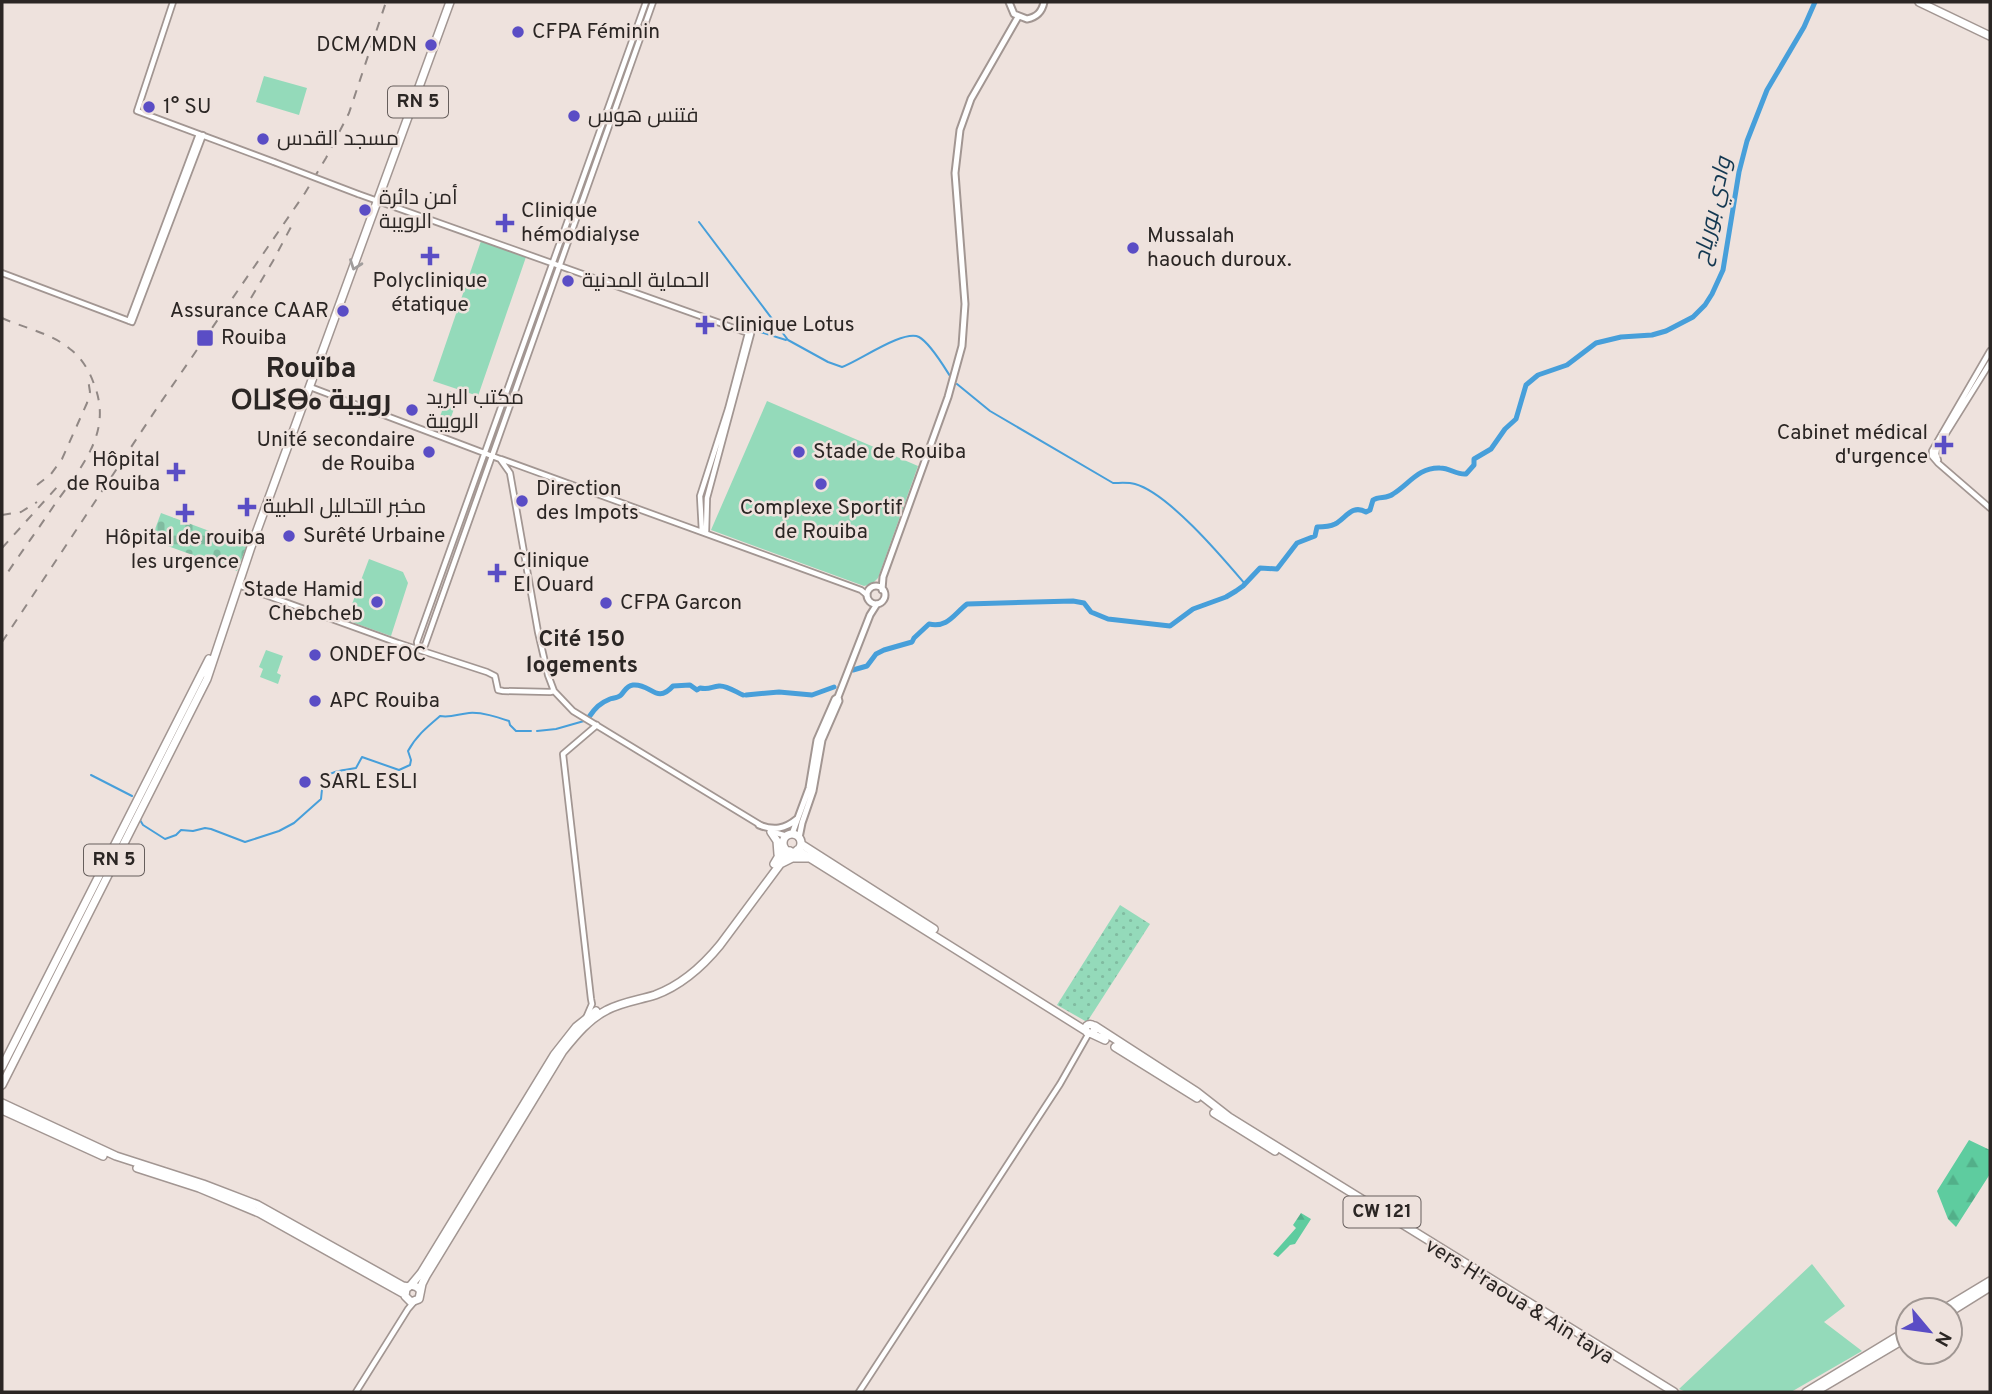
<svg xmlns="http://www.w3.org/2000/svg" width="1992" height="1394" font-family="Overpass,Cairo,'Noto Sans Tifinagh',sans-serif">
<style>
.green{fill:#94daba}
.forest{fill:url(#forest-firs)}
.cemetery{fill:url(#cemetery-stones)}
.park{fill:url(#park-dots)}
.lines{fill:none;stroke-linecap:round;stroke-linejoin:round}
.stream{stroke:#479fda;stroke-width:2}
.river{stroke:#479fda;stroke-width:5}
.secondary-casing{stroke:#a29692;stroke-width:8}
.primary-casing{stroke:#a29692;stroke-width:9}
.highway-casing{stroke:#a29692;stroke-width:10}
.secondary{stroke:#fff;stroke-width:4.5}
.primary{stroke:#fff;stroke-width:5}
.highway{stroke:#fff;stroke-width:7}
.rail{stroke:#918885;stroke-width:2;stroke-dasharray:9 9;stroke-linecap:butt}
.secondary-bridge-casing{stroke:#a29692;stroke-width:8;stroke-linecap:butt}
.secondary-bridge{stroke:#fff;stroke-width:4.5}
.oneway{stroke:#a09d9c}
.poi-dot{fill:#5a4dc5;stroke:#eee2dd;stroke-width:2.5}
.labels{text-anchor:middle;dominant-baseline:central;stroke-width:5;stroke-linejoin:round;paint-order:stroke}
.shield{fill:#eee2dd;stroke:#665e5c;stroke-width:2}
.shield-label{font-size:19px;font-weight:bold;fill:#2b2624}
.poi-label{font-size:21px;fill:#2b2624;stroke:#eee2dd;text-anchor:start}
.street-label{font-size:21px;fill:#2b2624;stroke:#eee2dd}
.water-label{font-size:23px;font-style:italic;fill:#133851;stroke:#eee2dd}
.neighbourhood-label{font-size:23px;font-weight:bold;fill:#2b2624;stroke:#eee2dd}
.district-label{font-size:28px;font-weight:bold;fill:#2b2624;stroke:#eee2dd}
</style>
<defs>
<pattern id="forest-firs" width="22" height="20" patternUnits="userSpaceOnUse" patternTransform="scale(1.75)"><rect width="22" height="20" fill="#5ecc9f"/><path d="M5 1l3.5 6h-7zM16 11l3.5 6h-7z" fill="#52af89"/></pattern>
<pattern id="cemetery-stones" width="16" height="16" patternUnits="userSpaceOnUse" patternTransform="scale(1.75)"><rect width="16" height="16" fill="#94daba"/><path d="M2 7V4a2 2 0 0 1 4 0v3zM10 15v-3a2 2 0 0 1 4 0v3z" fill="#80bba0"/></pattern>
<pattern id="park-dots" width="8" height="8" patternUnits="userSpaceOnUse" patternTransform="scale(1.75)"><rect width="8" height="8" fill="#94daba"/><path d="M2 2h.1M6 6h.1" fill="none" stroke="#80bba0" stroke-width="1.8" stroke-linecap="round"/></pattern>
</defs>
<rect width="100%" height="100%" fill="#eee2dd"/>
<path class="green" d="M 264,76 L 307,88 L 299,115 L 256,102 Z
M 481,241 L 526,257 L 478,396 L 433,381 Z
M 449,391 L 459,395 L 446,431 L 436,428 Z
M 767,401 L 918,466 L 878,578 L 872,584 L 864,586 L 711,530 Z
M 369,559 L 403,572 L 408,583 L 391,636 L 346,620 Z
M 266,650 L 283,656 L 277,673 L 281,675 L 278,684 L 260,677 L 263,669 L 259,667 Z
M 1812,1264 L 1845,1306 L 1824,1322 L 1862,1351 L 1791,1392 L 1686,1392 L 1679,1389 Z"/>
<path class="forest" d="M 1969,1140 L 1990,1150 L 1990,1174 L 1956,1227 L 1948,1219 L 1937,1191 Z
M 1301,1213 L 1311,1219 L 1295,1244 L 1290,1245 L 1278,1257 L 1273,1254 L 1296,1228 L 1293,1225 Z"/>
<path class="cemetery" d="M 161,513 L 247,545 L 237,571 L 151,540 Z"/>
<path class="park" d="M 1120,905 L 1150,924 L 1087,1022 L 1057,1005 Z"/>
<g class="lines">
<path class="stream" d="M 699,222 L 788,340 L 828,362 L 842,367 C 859,361 904,329 919,337 C 930,343 943,365 950,376
M 757,331 L 786,340
M 957,384 L 990,411 L 1113,483 C 1120,483 1128,482 1135,484 C 1168,493 1222,557 1245,584
M 537,731 L 556,729 L 584,721
M 91,775 L 132,796
M 141,818 L 140,820 L 143,825 L 165,839 L 176,835 L 181,830 L 193,831 L 205,828 L 211,829 L 245,842 L 279,831 L 294,823 L 321,799 C 323,769 331,773 356,768 L 362,757 L 399,770 L 410,765 L 411,760 L 408,751 C 416,736 427,727 440,716 C 451,718 458,714 469,713 C 482,712 497,717 509,721 L 510,725 L 516,731 L 531,731"/>
<path class="river" d="M 853,670 L 867,666 L 876,654 L 884,650 L 912,642 L 914,638 L 929,624 C 948,628 954,614 967,604 L 1073,601 L 1084,603 L 1091,612 L 1108,619 L 1170,626 L 1193,609 L 1226,597 L 1236,591 L 1243,586 L 1260,568 L 1277,569 L 1297,543 L 1315,536 L 1317,527 C 1324,527 1329,527 1335,524 C 1346,518 1352,504 1366,512 L 1370,510 L 1373,500 C 1379,496 1387,499 1393,494 C 1409,484 1419,467 1440,468 C 1450,468 1457,475 1466,474 L 1474,465 L 1474,459 L 1491,449 L 1505,429 L 1516,419 L 1526,385 L 1538,375 L 1567,365 L 1596,343 L 1621,337 L 1652,335 L 1666,331 L 1693,317 L 1705,305 L 1712,294 L 1723,270 L 1739,172 L 1747,141 L 1767,90 L 1804,27 L 1815,2
M 746,695 L 779,692 L 812,695 L 834,687
M 589,717 C 595,708 600,703 610,699 C 613,698 618,698 621,695 C 625,691 626,686 633,685 C 651,683 656,705 673,686 L 690,685 L 697,690 L 700,688 C 709,690 711,687 719,686 C 726,685 736,692 743,695"/>
<defs>
<path id="secondary" d="M 173,2 L 137,111 L 274,162
M 358,194 L 748,333
M 2,273 L 132,322 L 203,135
M 129,321 L 199,134
M 1990,351 L 1932,451 L 1932,456 L 1938,463 L 1990,508
M 310,387 L 500,459 L 510,473 L 538,632 L 548,675 L 554,691 L 573,711 L 762,826
M 501,459 L 861,590 L 867,595
M 1938,460 L 1936,454 L 1937,448 L 1990,363
M 702,532 L 700,496 L 728,409 L 748,333
M 706,533 L 707,498 L 751,334 L 748,333
M 238,585 L 398,643 L 487,672 L 495,676 L 498,690 L 503,691 L 550,692 L 554,691
M 418,648 L 417,642 L 646,2
M 418,649 L 425,645 L 653,2
M 773,832 L 787,836
M 586,1018 L 592,1004 L 591,999 L 563,754 L 597,725
M 356,1392 L 408,1309 L 414,1302
M 859,1392 L 1060,1084 L 1089,1033"/>
<path id="primary" d="M 1009,2 L 1014,14 L 1027,19 C 1037,17 1042,12 1044,2
M867 595a9 9 0 1 1 18 0a9 9 0 1 1-18 0Z
M 882,590 L 883,577 L 948,397 L 962,346 L 965,304 L 955,173 L 960,130 L 971,99 L 1018,17
M 759,825 C 774,831 785,829 797,819
M 792,834 L 809,788 L 817,740 L 835,699 L 838,697
M 799,838 L 802,823 L 813,791 L 822,740 L 839,701 L 838,697 L 870,615 L 877,604"/>
<path id="highway" d="M 1919,2 L 1990,36
M 771,832 L 777,841 L 778,854
M783 843a9 9 0 1 1 18 0a9 9 0 1 1-18 0Z
M 801,844 L 934,929
M 797,850 L 1086,1031
M 782,863 L 792,858 L 808,858
M 774,864 L 784,847
M1085.5 1029a4.5 4.5 0 1 1 9 0a4.5 4.5 0 1 1-9 0Z
M 1095,1026 L 1197,1092 L 1229,1117 L 1674,1392
M 1090,1033 L 1105,1040
M 1115,1047 L 1197,1098
M 2,1067 L 209,659
M 2,1085 L 207,679 L 251,547 L 450,2
M 2,1103 L 116,1156 L 203,1184 L 258,1205 L 403,1286 L 408,1287
M 2,1110 L 103,1156
M 1214,1113 L 1275,1151
M 137,1168 L 199,1188 L 259,1213 L 404,1294
M 411,1285 L 421,1273 L 554,1055 L 576,1027 L 596,1011
M 420,1290 L 417,1287 L 411,1285 L 406,1289 L 405,1296 L 411,1302 L 419,1299 L 422,1284 L 426,1276 L 563,1051 C 576,1035 589,1019 607,1010 C 622,1002 639,1000 655,995 C 682,985 702,967 720,945 L 790,851
M 1942,1310 L 1990,1281
M 1950,1312 L 1990,1287
M 1806,1392 L 1908,1330
M 1815,1392 L 1908,1337"/>
</defs>
<use href="#secondary" class="secondary-casing"/>
<use href="#primary" class="primary-casing"/>
<use href="#highway" class="highway-casing"/>
<use href="#secondary" class="secondary"/>
<use href="#primary" class="primary"/>
<use href="#highway" class="highway"/>
<path class="rail" d="M 251,298 L 273,261 L 292,225
M 2,318 C 24,328 51,333 70,349 C 81,357 89,370 94,384 C 113,432 82,466 55,504 C 39,528 22,551 6,575
M 37,485 L 51,474 L 62,459 L 87,403 L 90,392 L 88,379
M 2,515 L 21,512 L 37,502
M 2,548 L 58,486
M 2,642 L 159,405 L 305,193 L 326,158 L 349,113 L 386,2"/>
<defs>
<path id="secondary-bridge" d="M 274,162 L 358,194"/>
</defs>
<use href="#secondary-bridge" class="secondary-bridge-casing"/>
<use href="#secondary-bridge" class="secondary-bridge"/>
</g>
<defs><path id="oneway-chevron" d="M-2-3.5L2.5 0L-2 3.5" fill="none" stroke-width="1.6" stroke-linecap="round" stroke-linejoin="round" transform="scale(1.75)"/></defs>
<use class="oneway" href="#oneway-chevron" transform="translate(355 265) rotate(110)"/>
<g class="poi-dot">
<circle cx="518" cy="32" r="7"/>
<circle cx="431" cy="45" r="7"/>
<circle cx="149" cy="107" r="7"/>
<circle cx="574" cy="116" r="7"/>
<circle cx="263" cy="139" r="7"/>
<circle cx="365" cy="210" r="7"/>
<path d="M501.5 212.5h7v7h7v7h-7v7h-7v-7h-7v-7h7z"/>
<circle cx="1133" cy="248" r="7"/>
<path d="M426.5 245.5h7v7h7v7h-7v7h-7v-7h-7v-7h7z"/>
<circle cx="568" cy="281" r="7"/>
<circle cx="343" cy="311" r="7"/>
<path d="M701.5 314.5h7v7h7v7h-7v7h-7v-7h-7v-7h7z"/>
<rect x="196" y="329" width="18" height="18" rx="3.5"/>
<circle cx="412" cy="410" r="7"/>
<path d="M1940.5 434.5h7v7h7v7h-7v7h-7v-7h-7v-7h7z"/>
<circle cx="429" cy="452" r="7"/>
<circle cx="799" cy="452" r="7"/>
<path d="M172.5 461.5h7v7h7v7h-7v7h-7v-7h-7v-7h7z"/>
<circle cx="821" cy="484" r="7"/>
<circle cx="522" cy="501" r="7"/>
<path d="M243.5 496.5h7v7h7v7h-7v7h-7v-7h-7v-7h7z"/>
<path d="M181.5 502.5h7v7h7v7h-7v7h-7v-7h-7v-7h7z"/>
<circle cx="289" cy="536" r="7"/>
<path d="M493.5 562.5h7v7h7v7h-7v7h-7v-7h-7v-7h7z"/>
<circle cx="377" cy="602" r="7"/>
<circle cx="606" cy="603" r="7"/>
<circle cx="315" cy="655" r="7"/>
<circle cx="315" cy="701" r="7"/>
<circle cx="305" cy="782" r="7"/>
</g>
<g class="labels">
<g class="shield">
<rect x="388" y="86.5" width="60" height="31" rx="5"/>
<rect x="84" y="844.5" width="60" height="31" rx="5"/>
<rect x="1343.5" y="1196.5" width="77" height="31" rx="5"/>
</g>
<g class="shield-label">
<text x="418" y="102">RN 5</text>
<text x="114" y="860">RN 5</text>
<text x="1382" y="1212">CW 121</text>
</g>
<g class="poi-label">
<text x="532" y="32">CFPA Féminin</text>
<text x="417" y="45" text-anchor="end">DCM/MDN</text>
<text x="163" y="107">1° SU</text>
<text x="588" y="116">فتنس هوس</text>
<text x="277" y="139">مسجد القدس</text>
<text x="379" y="198">أمن دائرة<tspan x="379" dy="24">الرويبة</tspan></text>
<text x="521" y="211">Clinique<tspan x="521" dy="24">hémodialyse</tspan></text>
<text x="1147" y="236">Mussalah<tspan x="1147" dy="24">haouch duroux.</tspan></text>
<text x="430" y="281" text-anchor="middle">Polyclinique<tspan x="430" dy="24">étatique</tspan></text>
<text x="582" y="281">الحماية المدنية</text>
<text x="329" y="311" text-anchor="end">Assurance CAAR</text>
<text x="721" y="325">Clinique Lotus</text>
<text x="221" y="338">Rouiba</text>
<text x="426" y="398">مكتب البريد<tspan x="426" dy="24">الرويبة</tspan></text>
<text x="1928" y="433" text-anchor="end">Cabinet médical<tspan x="1928" dy="24">d'urgence</tspan></text>
<text x="415" y="440" text-anchor="end">Unité secondaire<tspan x="415" dy="24">de Rouiba</tspan></text>
<text x="813" y="452">Stade de Rouiba</text>
<text x="160" y="460" text-anchor="end">Hôpital<tspan x="160" dy="24">de Rouiba</tspan></text>
<text x="536" y="489">Direction<tspan x="536" dy="24">des Impots</tspan></text>
<text x="263" y="507">مخبر التحاليل الطبية</text>
<text x="821" y="508" text-anchor="middle">Complexe Sportif<tspan x="821" dy="24">de Rouiba</tspan></text>
<text x="303" y="536">Surêté Urbaine</text>
<text x="185" y="538" text-anchor="middle">Hôpital de rouiba<tspan x="185" dy="24">les urgence</tspan></text>
<text x="513" y="561">Clinique<tspan x="513" dy="24">El Ouard</tspan></text>
<text x="363" y="590" text-anchor="end">Stade Hamid<tspan x="363" dy="24">Chebcheb</tspan></text>
<text x="620" y="603">CFPA Garcon</text>
<text x="329" y="655">ONDEFOC</text>
<text x="329" y="701">APC Rouiba</text>
<text x="319" y="782">SARL ESLI</text>
</g>
<g class="street-label">
<text transform="translate(1519 1302) rotate(32)">vers H'raoua &amp; Ain taya</text>
</g>
<g class="water-label">
<text transform="translate(1714 211) rotate(-78)">وادي بورياح</text>
</g>
<g class="neighbourhood-label">
<text x="582" y="640">Cité 150<tspan x="582" dy="26">logements</tspan></text>
</g>
<g class="district-label">
<text x="311" y="370">Rouïba<tspan x="311" dy="32">ⵔⵡⵉⴱⴰ رويبة</tspan></text>
</g>
</g>
<rect width="1992" height="1394" fill="none" stroke="#2b2624" stroke-width="7"/>
<g transform="translate(1929 1331) rotate(119)"><circle r="33" fill="#eee2dd" stroke="#a09793" stroke-width="2"/>
<path d="M0-5L12 26L0 18L-12 26Z" fill="#5a4dc5"/>
<text y="-10" font-size="19" font-weight="bold" text-anchor="middle" fill="#2b2624">N</text>
</g>
</svg>
